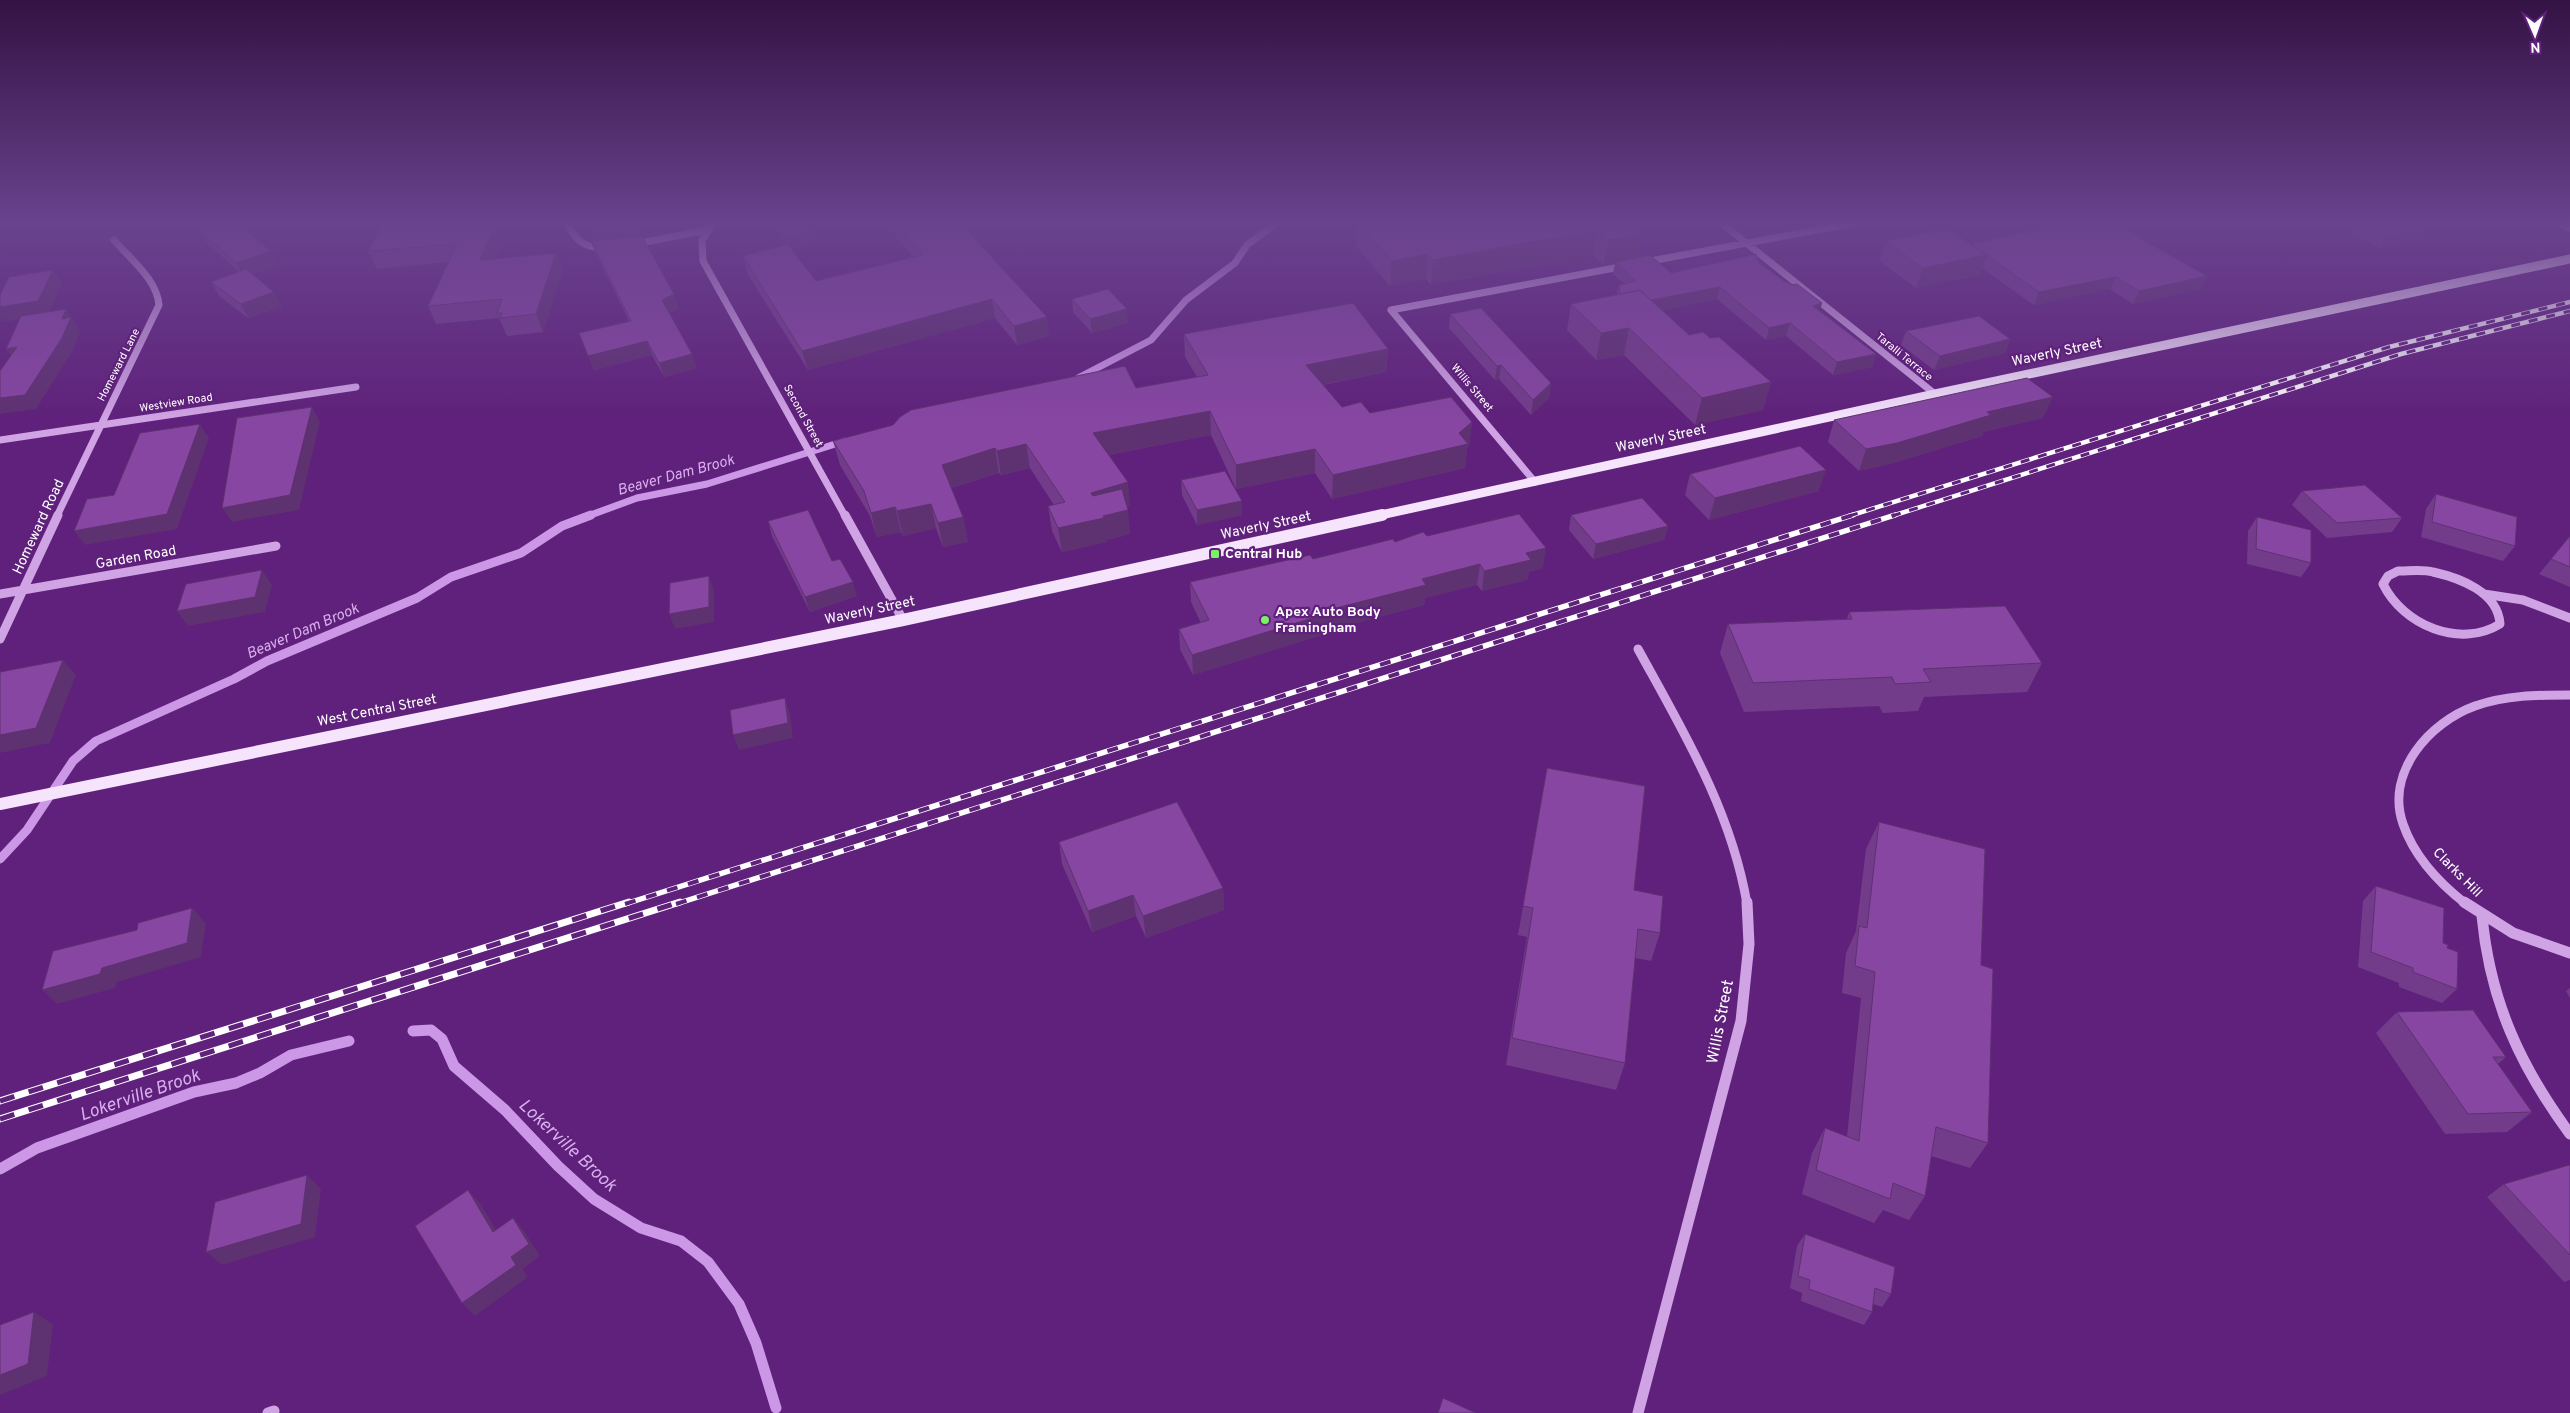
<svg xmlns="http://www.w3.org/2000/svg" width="2570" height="1413" font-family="Overpass,sans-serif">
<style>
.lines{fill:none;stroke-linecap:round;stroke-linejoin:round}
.stream-far2{stroke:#cc97e7;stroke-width:7}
.stream-far1{stroke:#cc97e7;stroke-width:9}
.stream{stroke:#cc97e7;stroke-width:11}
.minor-far2{stroke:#d0a3e5;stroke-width:7}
.minor-far1{stroke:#d0a3e5;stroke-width:9}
.minor{stroke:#d0a3e5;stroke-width:11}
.major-far1{stroke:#f6e4fd;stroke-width:9}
.major{stroke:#f6e4fd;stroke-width:12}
.rail-far2-casing{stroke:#fff;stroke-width:4.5}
.rail-far1-casing{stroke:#fff;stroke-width:5.5}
.rail-casing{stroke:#fff;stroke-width:7}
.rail-far2{stroke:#5f217b;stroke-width:3;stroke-dasharray:9;stroke-linecap:butt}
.rail-far1{stroke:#5f217b;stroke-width:4;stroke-dasharray:11;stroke-linecap:butt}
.rail{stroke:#5f217b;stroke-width:5;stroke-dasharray:15;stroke-linecap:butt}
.wall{fill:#733c8b}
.shaded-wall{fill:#5e3171}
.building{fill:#8646a2;stroke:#5e3171}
.poi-dot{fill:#7bf265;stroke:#5f217b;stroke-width:2}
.labels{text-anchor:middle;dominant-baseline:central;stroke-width:4.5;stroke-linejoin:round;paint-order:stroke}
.far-street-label{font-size:11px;fill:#fff;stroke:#5f217b}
.street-label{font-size:14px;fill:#fff;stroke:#5f217b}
.poi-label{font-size:14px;font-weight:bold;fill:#fff;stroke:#5f217b;text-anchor:start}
.water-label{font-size:15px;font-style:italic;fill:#d9aeed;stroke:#5f217b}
.near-street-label{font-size:16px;fill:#fff;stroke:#5f217b}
.near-water-label{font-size:18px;font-style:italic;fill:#d9aeed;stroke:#5f217b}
</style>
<rect width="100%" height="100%" fill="#5f217b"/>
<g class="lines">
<path class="stream-far2" d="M 1078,378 L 1151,340 L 1186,300 L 1235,263 L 1247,245 L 1278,222
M 588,516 L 637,498 L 707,484 L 845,441"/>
<path class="stream-far1" d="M 0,859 L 27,830 L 73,761 L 96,741 L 234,679 L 267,661 L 417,598 L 451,577 L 521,553 L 562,526 L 591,515"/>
<path class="stream" d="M 413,1031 L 431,1030 L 442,1039 L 454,1066 L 505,1110 L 558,1166 L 594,1199 L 641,1228 L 681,1241 L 708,1262 L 739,1304 L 756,1343 L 776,1408
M 0,1169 L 37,1148 L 194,1092 L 236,1083 L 260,1073 L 291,1055 L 349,1041"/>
<path class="minor-far2" d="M 566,222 C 575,240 584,248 604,248
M 714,222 L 702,240 L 703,261 L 845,516
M 1720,222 L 1935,394
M 2556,222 L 2570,228
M 635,244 L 707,230
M 1645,262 L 1860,222
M 0,440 L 356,387
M 1535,482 L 1391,310 L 1625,266
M 57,516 L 159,305 C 157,279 130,259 114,240"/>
<path class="minor-far1" d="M 845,515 L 903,620
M 2398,571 C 2409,571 2423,569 2433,572 C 2460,578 2498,592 2500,624 C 2460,649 2403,625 2383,584 L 2388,576 Z
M 0,594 L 276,546
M 2484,594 L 2523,600 L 2570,618
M 0,639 L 58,515
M 1638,649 C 1683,731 1731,810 1747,904
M 2466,904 C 2439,883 2414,856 2403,824 C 2385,772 2430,722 2475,706 C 2506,695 2538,695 2570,695"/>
<path class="minor" d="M 2464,902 L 2513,933 L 2570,953
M 2482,916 C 2490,1001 2520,1066 2570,1134
M 268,1413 L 274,1411
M 1638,1413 L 1741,1021 L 1749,944 L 1747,902"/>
<path class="major-far1" d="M 1376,516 L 1935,394 L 2570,259"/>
<path class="major" d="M 0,804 L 903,620 L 1382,515"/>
<defs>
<path id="rail-far2" d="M 1849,516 L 2389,347 L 2570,302
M 1892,516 L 2401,354 L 2570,311"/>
<path id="rail-far1" d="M 625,904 L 1853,515
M 676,904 L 1895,515"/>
<path id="rail" d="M 0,1101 L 629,902
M 0,1119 L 680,902"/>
</defs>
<use href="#rail-far2" class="rail-far2-casing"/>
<use href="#rail-far1" class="rail-far1-casing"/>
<use href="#rail" class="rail-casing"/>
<use href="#rail-far2" class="rail-far2"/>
<use href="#rail-far1" class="rail-far1"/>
<use href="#rail" class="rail"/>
</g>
<path class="wall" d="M 199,222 L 249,222 L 249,233 L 271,251 L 278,265 L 252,274 L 282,306 L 248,318 L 219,296 L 211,282 L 239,272 L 206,242 L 199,229 Z
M 384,222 L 487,222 L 485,227 L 501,243 L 495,259 L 563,270 L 543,332 L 507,336 L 499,318 L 436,324 L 428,306 L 448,262 L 377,269 L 368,251 Z
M 591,222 L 645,222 L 641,236 L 674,294 L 678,308 L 669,313 L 697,368 L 664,377 L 652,355 L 594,370 L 579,333 L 629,321 L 596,254 L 591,241 L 597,240 Z
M 774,222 L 806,222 L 816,243 L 791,249 L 816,281 L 913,257 L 886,222 L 936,222 L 942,229 L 1049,336 L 1017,345 L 995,318 L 808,370 L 748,275 L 743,256 L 787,244 Z
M 1357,222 L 1632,225 L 1638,258 L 1671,273 L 1759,263 L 1876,354 L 1872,367 L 1833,375 L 1786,336 L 1766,340 L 1717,299 L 1662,310 L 1689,335 L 1710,338 L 1771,382 L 1763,410 L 1695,425 L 1624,355 L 1596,360 L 1567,330 L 1571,304 L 1617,295 L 1619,285 L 1624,284 L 1613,274 L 1615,263 L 1604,265 L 1593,255 L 1431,285 L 1426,279 L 1390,286 L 1356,246 Z
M 2048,222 L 2124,222 L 2126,230 L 2207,276 L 2201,289 L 2133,304 L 2110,289 L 2034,305 L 1982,268 L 1980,275 L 1916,288 L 1879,261 L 1885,241 L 1971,244 L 2054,226 Z
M 2357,222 L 2412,222 L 2425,228 L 2418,240 L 2380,248 L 2351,233 Z
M 1072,299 L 1128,323 L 1092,333 L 1073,312 Z
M 1450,314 L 1551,383 L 1549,398 L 1531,415 L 1499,379 L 1495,380 L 1449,328 Z
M 1906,331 L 2010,339 L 2005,353 L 1934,370 L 1901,345 Z
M 1184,334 L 1388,349 L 1386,372 L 1323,385 L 1342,407 L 1370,413 L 1472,422 L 1469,446 L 1467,448 L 1465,468 L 1332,499 L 1315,473 L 1236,489 L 1211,435 L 1108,455 L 1130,506 L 1127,507 L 1130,534 L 1107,540 L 1107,542 L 1062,552 L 1052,531 L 1048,506 L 1054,505 L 1030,468 L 1001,475 L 999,473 L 951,488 L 963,517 L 968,542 L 943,547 L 936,528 L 903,536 L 901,532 L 877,537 L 870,516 L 840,465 L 833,441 L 1136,388 L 1197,377 L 1185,357 Z
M 2043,418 L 1983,432 L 1982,436 L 1890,464 L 1859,471 L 1828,442 L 1834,420 Z
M 1690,474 L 1819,491 L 1709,520 L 1685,495 Z
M 1181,480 L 1242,515 L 1197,525 L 1182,495 Z
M 2302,491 L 2402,518 L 2392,532 L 2327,538 L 2292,505 Z
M 2436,494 L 2515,546 L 2503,561 L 2421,537 L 2426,509 Z
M 1571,515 L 1668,526 L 1664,540 L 1593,559 L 1569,530 Z
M 2257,517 L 2311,563 L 2301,577 L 2247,564 L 2248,531 Z
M 768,521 L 857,596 L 810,612 L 772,536 Z
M 1427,536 L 1543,568 L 1529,572 L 1527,580 L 1482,591 L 1477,585 L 1425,598 L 1424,605 L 1341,627 L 1341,629 L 1193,675 L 1180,649 L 1179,629 L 1201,623 L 1191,602 L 1190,582 L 1313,559 L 1395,542 Z
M 2570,536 L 2570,587 L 2539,574 Z
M 1849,612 L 2042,663 L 2027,692 L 1924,697 L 1918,711 L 1883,713 L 1879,706 L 1744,712 L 1720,653 L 1728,624 L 1847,619 Z
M 1547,768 L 1634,890 L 1660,933 L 1651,961 L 1635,958 L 1625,1063 L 1616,1090 L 1506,1065 L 1527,937 L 1518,935 Z
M 1879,822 L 1981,965 L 1988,1143 L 1970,1168 L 1931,1156 L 1925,1196 L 1909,1220 L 1883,1210 L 1874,1223 L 1802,1194 L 1812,1153 L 1825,1128 L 1847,1137 L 1861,998 L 1842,993 L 1846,953 L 1856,931 L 1866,849 Z
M 1059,842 L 1223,888 L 1224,910 L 1146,938 L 1136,916 L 1092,932 L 1062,864 Z
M 2376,886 L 2447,948 L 2457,989 L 2442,1003 L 2399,987 L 2399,983 L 2358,967 L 2363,901 Z
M 2570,988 L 2570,998 L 2566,991 Z
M 2397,1012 L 2506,1057 L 2498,1064 L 2532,1112 L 2507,1132 L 2445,1134 L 2376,1033 Z
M 2570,1166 L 2570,1280 L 2564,1282 L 2487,1197 L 2504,1184 Z
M 1805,1234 L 1891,1294 L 1882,1307 L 1873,1304 L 1872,1312 L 1864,1325 L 1801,1301 L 1802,1293 L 1790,1288 L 1797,1246 Z"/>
<path class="shaded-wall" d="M 242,222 L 249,222 L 250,240 L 242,227 Z
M 473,222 L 487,222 L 478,245 L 471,228 Z
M 607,222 L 645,222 L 640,238 L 598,243 L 591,224 Z
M 1607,222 L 1652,222 L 1605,230 Z
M 2128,224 L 2123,237 L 2119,226 Z
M 494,226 L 501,243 L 487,278 L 480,260 Z
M 2425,228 L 2418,240 L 2380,248 L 2387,236 Z
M 812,229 L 816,243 L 790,249 L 786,236 Z
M 1597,230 L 1593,255 L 1431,285 L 1433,260 Z
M 1642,234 L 1638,258 L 1604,265 L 1608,240 Z
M 0,251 L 3,255 L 0,260 Z
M 271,251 L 278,265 L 244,276 L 236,263 Z
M 556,253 L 563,270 L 543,332 L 536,314 Z
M 1428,254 L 1426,279 L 1390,286 L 1392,261 Z
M 1987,255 L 1980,275 L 1916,288 L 1923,268 Z
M 53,270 L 62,284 L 48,315 L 3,322 L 0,318 L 0,307 Z
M 2207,276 L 2201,289 L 2133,304 L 2139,291 Z
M 2116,277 L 2110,289 L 2034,305 L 2039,292 Z
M 1720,287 L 1717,299 L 1621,318 L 1623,306 Z
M 274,292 L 282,306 L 248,318 L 241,304 Z
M 674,294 L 678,308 L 666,314 L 662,300 Z
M 992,299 L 995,318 L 808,370 L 802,351 Z
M 1822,303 L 1819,316 L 1813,306 Z
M 66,309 L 80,331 L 72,352 L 36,409 L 0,414 L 0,398 L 62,319 Z
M 1127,309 L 1128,323 L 1092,333 L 1090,319 Z
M 1047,317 L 1049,336 L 1017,345 L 1014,326 Z
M 1790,323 L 1786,336 L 1766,340 L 1769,328 Z
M 1629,328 L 1624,355 L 1596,360 L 1601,333 Z
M 2010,339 L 2005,353 L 1934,370 L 1940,356 Z
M 647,341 L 652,355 L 594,370 L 588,356 Z
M 17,347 L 16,363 L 6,349 Z
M 1388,349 L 1386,372 L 1305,388 L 1306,365 Z
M 692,354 L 697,368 L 664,377 L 659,363 Z
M 1876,354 L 1872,367 L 1833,375 L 1837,362 Z
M 1501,365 L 1499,379 L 1495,380 L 1497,366 Z
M 1771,382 L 1763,410 L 1695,425 L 1702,398 Z
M 1551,383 L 1549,398 L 1531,415 L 1533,400 Z
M 2053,397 L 2043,418 L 1983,432 L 1982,436 L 1890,464 L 1859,471 L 1866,449 L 1987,412 Z
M 312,407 L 320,422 L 299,510 L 232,522 L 222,508 Z
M 1210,411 L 1211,435 L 1096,457 L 1093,433 Z
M 1472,422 L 1469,446 L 1467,448 L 1465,468 L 1332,499 L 1333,475 L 1459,433 Z
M 200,424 L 209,438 L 177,529 L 85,545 L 74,531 Z
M 1026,444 L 1030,468 L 1001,475 L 997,451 Z
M 995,448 L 999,473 L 947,489 L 942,465 Z
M 1315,449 L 1315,473 L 1236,489 L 1236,465 Z
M 1826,470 L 1819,491 L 1709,520 L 1715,498 Z
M 1128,482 L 1130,506 L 1094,517 L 1091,493 Z
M 1242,501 L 1242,515 L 1197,525 L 1197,510 Z
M 931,504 L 936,528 L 903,536 L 897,511 Z
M 895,507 L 901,532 L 877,537 L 871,513 Z
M 1128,510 L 1130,534 L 1107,540 L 1107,542 L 1062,552 L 1058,528 Z
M 963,517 L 968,542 L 943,547 L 938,523 Z
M 1668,526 L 1664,540 L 1593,559 L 1596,544 Z
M 1546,548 L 1543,568 L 1529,572 L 1527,580 L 1482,591 L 1484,571 L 1526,553 Z
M 1480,564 L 1477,585 L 1425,598 L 1424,605 L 1341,627 L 1341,629 L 1193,675 L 1192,655 L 1340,607 L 1422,579 Z
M 262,570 L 272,585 L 265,612 L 188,626 L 177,611 Z
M 709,576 L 714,591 L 714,622 L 675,629 L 669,614 Z
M 853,582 L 857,596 L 810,612 L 805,597 Z
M 63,660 L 76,675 L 50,743 L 0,753 L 0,735 Z
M 785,698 L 790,713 L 793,738 L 739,750 L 733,735 Z
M 1223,888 L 1224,910 L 1146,938 L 1143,916 Z
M 1133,895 L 1136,916 L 1092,932 L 1088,911 Z
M 192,908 L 206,923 L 201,957 L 117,982 L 115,988 L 57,1004 L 42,990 Z
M 307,1175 L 321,1189 L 315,1237 L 222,1265 L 206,1252 Z
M 468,1190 L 480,1203 L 505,1245 L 493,1232 Z
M 513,1218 L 524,1231 L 540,1256 L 523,1269 L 528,1277 L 475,1316 L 462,1303 L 511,1257 Z
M 34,1312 L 53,1324 L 47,1376 L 0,1395 L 0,1375 Z"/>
<path class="building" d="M 199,222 L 242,222 L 242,227 L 271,251 L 236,263 L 199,229 Z
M 384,222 L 473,222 L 471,228 L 494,226 L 480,260 L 556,253 L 536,314 L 500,318 L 502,313 L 497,313 L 502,299 L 428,306 L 457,244 L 368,251 Z
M 591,222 L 607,222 L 591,224 Z
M 778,222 L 806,222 L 812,229 L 786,236 Z
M 897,222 L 936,222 L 942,229 L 961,224 L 1047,317 L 1014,326 L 992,299 L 802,351 L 743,256 L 788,244 L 816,281 L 922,255 Z
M 1357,222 L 1628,222 L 1642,234 L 1608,240 L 1597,230 L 1433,260 L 1428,254 L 1392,261 Z
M 2073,222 L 2124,222 L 2128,224 L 2119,226 L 2207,276 L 2139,291 L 2116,277 L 2039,292 L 1971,244 Z
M 2360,222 L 2412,222 L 2425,228 L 2387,236 Z
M 1948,229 L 1987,255 L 1923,268 L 1885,241 Z
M 642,236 L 674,294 L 662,300 L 692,354 L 659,363 L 647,341 L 588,356 L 579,333 L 631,321 L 591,241 Z
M 1756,254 L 1759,263 L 1784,281 L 1792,285 L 1797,284 L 1822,303 L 1813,306 L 1876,354 L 1837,362 L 1790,323 L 1769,328 L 1720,287 L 1651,300 L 1640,290 L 1620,294 L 1619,285 L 1636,281 L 1615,262 L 1650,255 L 1671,273 Z
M 246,269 L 274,292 L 241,304 L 211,282 Z
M 53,270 L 38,301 L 0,307 L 0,295 L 9,277 Z
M 1108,289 L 1127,309 L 1090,319 L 1072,299 Z
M 1640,290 L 1689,335 L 1703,332 L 1710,338 L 1719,337 L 1771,382 L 1702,398 L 1629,328 L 1601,333 L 1571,304 Z
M 1353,303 L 1388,349 L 1306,365 L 1342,407 L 1361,402 L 1370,413 L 1451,397 L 1472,422 L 1459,433 L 1468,444 L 1333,475 L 1315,449 L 1236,465 L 1210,411 L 1093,433 L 1128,482 L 1091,493 L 1093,496 L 1122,489 L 1128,510 L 1103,516 L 1104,518 L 1058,528 L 1048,506 L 1065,502 L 1026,444 L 997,451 L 995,448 L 942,465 L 963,517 L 938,523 L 931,504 L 897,511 L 895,507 L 871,513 L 864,491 L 833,441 L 893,425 L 900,417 L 911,410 L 1125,366 L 1136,388 L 1208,375 L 1184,334 Z
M 1481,308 L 1551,383 L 1533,400 L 1501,365 L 1497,366 L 1450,314 Z
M 66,309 L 62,319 L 71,317 L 62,338 L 25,395 L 0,398 L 0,371 L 17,347 L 6,349 L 21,316 Z
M 1979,316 L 2010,339 L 1940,356 L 1906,331 Z
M 2027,378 L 2053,397 L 1987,412 L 1991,415 L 1897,443 L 1866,449 L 1834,420 Z
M 312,407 L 290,495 L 222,508 L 237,418 Z
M 200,424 L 167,514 L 74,531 L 87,499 L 114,495 L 140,433 Z
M 1800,446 L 1826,470 L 1715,498 L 1690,474 Z
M 1225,471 L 1242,501 L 1197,510 L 1181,480 Z
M 2365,485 L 2402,518 L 2337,523 L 2302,491 Z
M 2436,494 L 2517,517 L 2515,546 L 2432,522 Z
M 1642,498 L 1668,526 L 1596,544 L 1571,515 Z
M 808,510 L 832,561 L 840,559 L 853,582 L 805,597 L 768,521 Z
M 1519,514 L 1546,548 L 1526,553 L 1531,560 L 1484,571 L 1480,564 L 1422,579 L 1426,585 L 1340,607 L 1342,609 L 1192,655 L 1179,629 L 1209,620 L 1190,582 L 1310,555 L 1313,559 L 1393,539 L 1395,542 L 1423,532 L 1427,536 Z
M 2257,517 L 2311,530 L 2311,563 L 2256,549 Z
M 2570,536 L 2570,567 L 2551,559 Z
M 262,570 L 255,597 L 177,611 L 186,584 Z
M 709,576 L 709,607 L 669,614 L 670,583 Z
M 2005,606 L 2042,663 L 1923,669 L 1931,682 L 1895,684 L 1892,677 L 1753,683 L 1728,624 L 1852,619 L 1849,612 Z
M 63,660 L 36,728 L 0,735 L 0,672 Z
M 785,698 L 788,723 L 733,735 L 730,710 Z
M 1547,768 L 1645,786 L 1634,890 L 1663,896 L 1660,933 L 1638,929 L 1625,1063 L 1512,1038 L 1533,908 L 1523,906 Z
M 1177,802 L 1223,888 L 1143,916 L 1133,895 L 1088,911 L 1059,842 Z
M 1879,822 L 1985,849 L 1981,965 L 1993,969 L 1988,1143 L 1936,1127 L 1925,1196 L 1893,1183 L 1890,1199 L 1816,1170 L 1825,1128 L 1859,1141 L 1875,972 L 1855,966 L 1859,926 L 1867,928 Z
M 2376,886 L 2444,908 L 2443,943 L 2448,945 L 2447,948 L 2458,952 L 2457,989 L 2413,972 L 2413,968 L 2371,952 Z
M 192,908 L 187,943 L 102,968 L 100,974 L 42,990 L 53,951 L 137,930 L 138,923 Z
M 2473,1010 L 2506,1057 L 2493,1057 L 2532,1112 L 2468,1114 L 2397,1012 Z
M 2569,1165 L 2570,1166 L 2570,1255 L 2504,1184 Z
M 307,1175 L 301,1224 L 206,1252 L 215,1202 Z
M 468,1190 L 493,1232 L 513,1218 L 529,1244 L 511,1257 L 516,1265 L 462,1303 L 415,1226 Z
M 1805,1234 L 1895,1267 L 1891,1294 L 1875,1288 L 1872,1312 L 1809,1289 L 1810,1280 L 1798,1276 Z
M 34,1312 L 28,1364 L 0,1375 L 0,1325 Z
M 1443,1398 L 1476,1413 L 1438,1413 Z"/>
<linearGradient id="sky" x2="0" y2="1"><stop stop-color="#341244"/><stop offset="0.53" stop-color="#69438d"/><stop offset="1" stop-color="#69438d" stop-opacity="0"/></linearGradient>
<rect width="2570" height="420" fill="url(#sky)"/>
<g class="poi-dot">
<rect x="1210" y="549" width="10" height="10" rx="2.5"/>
<circle cx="1265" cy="620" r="5"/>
</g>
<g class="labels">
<g class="far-street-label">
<text transform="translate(1904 357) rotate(39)">Taralli Terrace</text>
<text transform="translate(119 365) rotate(-63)">Homeward Lane</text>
<text transform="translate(1472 388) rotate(50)">Willis Street</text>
<text transform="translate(176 403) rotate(-9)">Westview Road</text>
<text transform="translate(803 416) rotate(61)">Second Street</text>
</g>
<g class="street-label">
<text transform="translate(2057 353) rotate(-12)">Waverly Street</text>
<text transform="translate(1661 439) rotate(-12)">Waverly Street</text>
<text transform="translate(1266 526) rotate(-12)">Waverly Street</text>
<text transform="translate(39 527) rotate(-65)">Homeward Road</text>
<text transform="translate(136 558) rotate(-10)">Garden Road</text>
<text transform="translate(870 611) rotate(-12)">Waverly Street</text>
<text transform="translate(377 711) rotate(-11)">West Central Street</text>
<text transform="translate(2457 873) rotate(45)">Clarks Hill</text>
</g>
<g class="poi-label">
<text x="1225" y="554">Central Hub</text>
<text x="1275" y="612">Apex Auto Body<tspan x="1275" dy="16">Framingham</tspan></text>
</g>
<g class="water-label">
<text transform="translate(676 476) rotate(-15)">Beaver Dam Brook</text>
<text transform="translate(303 632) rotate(-23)">Beaver Dam Brook</text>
</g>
<g class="near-street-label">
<text transform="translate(1721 1022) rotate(-79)">Willis Street</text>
</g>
<g class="near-water-label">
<text transform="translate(140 1096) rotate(-19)">Lokerville Brook</text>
<text transform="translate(567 1146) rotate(43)">Lokerville Brook</text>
</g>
</g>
<g transform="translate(2535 35) rotate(178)" stroke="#5f217b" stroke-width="4" paint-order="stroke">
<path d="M0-4L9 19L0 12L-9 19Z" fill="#ffffff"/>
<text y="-8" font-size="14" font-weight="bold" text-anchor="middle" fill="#ffffff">N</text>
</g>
</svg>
